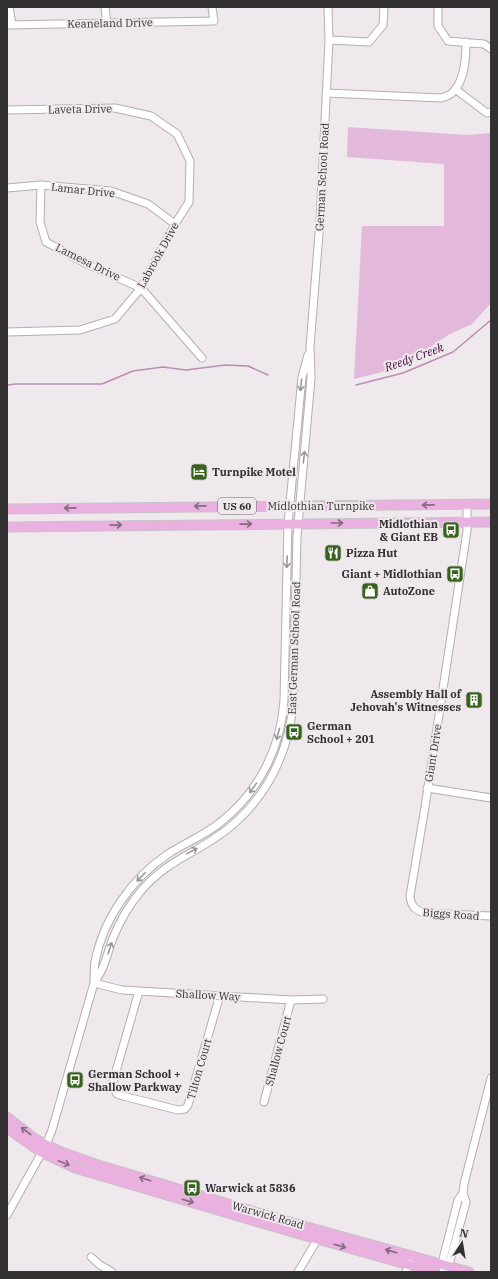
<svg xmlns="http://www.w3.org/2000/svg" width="498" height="1279" font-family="'IBM Plex Serif',serif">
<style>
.green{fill:#e2b9da}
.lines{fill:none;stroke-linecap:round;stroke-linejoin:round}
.stream{stroke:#bc8eb3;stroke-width:1.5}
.minor-casing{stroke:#b4adb2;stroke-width:9}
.major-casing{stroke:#c6c5c6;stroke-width:11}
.minor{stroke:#fff;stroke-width:7}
.major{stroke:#e9b0e0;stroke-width:9}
.oneway{stroke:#9a9899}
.oneway2{stroke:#856a81}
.labels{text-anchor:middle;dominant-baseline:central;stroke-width:4;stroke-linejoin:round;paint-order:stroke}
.shield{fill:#efe8ed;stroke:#6c686b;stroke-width:1}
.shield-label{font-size:10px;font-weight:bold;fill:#343133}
.street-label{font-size:11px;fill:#343133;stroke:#efe8ed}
.poi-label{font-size:11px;font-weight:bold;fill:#343133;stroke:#efe8ed;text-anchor:start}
.water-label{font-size:12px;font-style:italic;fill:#460e3f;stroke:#efe8ed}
</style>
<rect width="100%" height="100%" fill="#efe8ed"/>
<path class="green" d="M 348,127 L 467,135 L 491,133 L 491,303 L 472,324 L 448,335 L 414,358 L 382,372 L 354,379 L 362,226 L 444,226 L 444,164 L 347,157 Z"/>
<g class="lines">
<path class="stream" d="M 7,385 L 16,384 L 102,384 L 133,371 L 163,367 L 186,370 L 225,365 L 248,366 L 268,375
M 356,385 L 403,373 L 453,352 L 491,320"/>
<defs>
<path id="minor" d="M 9,7 L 12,25
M 105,7 L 107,24
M 438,7 L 438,26 L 448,41 L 484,44 L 491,49
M 7,25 L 214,21 L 212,7
M 329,40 L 369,42 L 383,25 L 384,9 L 383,7
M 455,89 L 487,113 L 491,112
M 326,93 L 441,98 C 444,97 449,96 452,93 C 465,81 466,58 466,42
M 7,110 L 115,108 L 151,116 L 177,134 L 190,161 L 189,202 L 175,224 L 141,288 L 115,319 L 80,330 L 7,332
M 41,185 L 40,222 L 46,242 L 87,264 L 141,288 L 202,358
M 7,188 L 41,185 L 111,191 L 148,204 L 175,224
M 467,504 L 467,531 L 425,807 L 410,896 C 411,906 415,910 424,913 L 491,916
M 427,788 L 491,798
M 94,983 C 97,978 101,973 103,967 C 107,958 109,948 113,938 C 120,921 129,905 141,891 C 163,865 184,858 212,840 C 260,810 288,760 293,704 L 297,536 L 311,378 L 310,347 L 320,221 L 329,40 L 328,7
M 94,983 L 122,990 L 291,1000 L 323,999
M 139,991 L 112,1085 L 117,1094 L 123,1096 L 178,1110 L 185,1109 L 188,1105 L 220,995
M 264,1102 L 291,1000
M 7,1215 L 46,1145 L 52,1130 L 94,983 C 94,976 94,969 95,962 C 103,919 132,878 168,854 C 186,842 206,835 222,821 C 259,791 281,748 284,700 L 288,524 L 302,377 L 308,355
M 91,1257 L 100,1265 L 112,1272
M 445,1266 L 450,1261 L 466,1202 L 463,1193 L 464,1184 L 491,1078
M 298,1272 L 320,1235
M 406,1272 L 412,1257
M 443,1272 L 445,1266 L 443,1259 L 458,1200 L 463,1193"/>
<path id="major" d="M 7,509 L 491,504
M 7,527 L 491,522
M 7,1117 L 34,1138 L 46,1145 L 64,1153 L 95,1164 L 275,1218 L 469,1272
M 7,1128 L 41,1152 L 75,1168 L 296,1233 L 434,1272"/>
</defs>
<use href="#minor" class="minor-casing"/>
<use href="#major" class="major-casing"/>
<use href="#minor" class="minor"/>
<use href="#major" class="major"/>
</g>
<defs><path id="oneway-shaft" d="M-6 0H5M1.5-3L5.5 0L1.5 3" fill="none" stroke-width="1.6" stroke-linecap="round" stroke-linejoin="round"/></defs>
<g class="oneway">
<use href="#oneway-shaft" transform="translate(301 385) rotate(96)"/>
<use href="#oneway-shaft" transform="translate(304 457) rotate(-83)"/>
<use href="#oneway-shaft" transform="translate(287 562) rotate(92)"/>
<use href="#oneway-shaft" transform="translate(278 734) rotate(105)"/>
<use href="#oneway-shaft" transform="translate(253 788) rotate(126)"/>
<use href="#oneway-shaft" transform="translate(192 851) rotate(-28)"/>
<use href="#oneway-shaft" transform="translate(141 877) rotate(134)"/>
<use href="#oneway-shaft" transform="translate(110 948) rotate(-72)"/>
</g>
<g class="oneway2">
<use href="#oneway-shaft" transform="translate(428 505) rotate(179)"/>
<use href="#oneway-shaft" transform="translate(200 506) rotate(179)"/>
<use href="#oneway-shaft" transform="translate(70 508) rotate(179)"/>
<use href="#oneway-shaft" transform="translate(337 523)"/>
<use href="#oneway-shaft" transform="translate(246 524) rotate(-1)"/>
<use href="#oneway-shaft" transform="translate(116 525) rotate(-1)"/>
<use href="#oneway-shaft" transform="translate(26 1131) rotate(-143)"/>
<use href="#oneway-shaft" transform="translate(64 1163) rotate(22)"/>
<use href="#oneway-shaft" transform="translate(145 1179) rotate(-163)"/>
<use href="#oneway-shaft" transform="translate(188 1201) rotate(16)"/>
<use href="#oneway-shaft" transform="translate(340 1246) rotate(16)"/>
<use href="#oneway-shaft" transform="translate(391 1251) rotate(-164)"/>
</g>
<defs>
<symbol id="hotel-square" viewBox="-11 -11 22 22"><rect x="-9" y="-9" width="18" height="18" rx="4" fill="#38631f" stroke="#efe8ed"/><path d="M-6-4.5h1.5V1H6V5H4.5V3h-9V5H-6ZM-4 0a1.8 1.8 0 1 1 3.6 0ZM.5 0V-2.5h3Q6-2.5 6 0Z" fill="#fff"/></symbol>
<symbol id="bus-square" viewBox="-11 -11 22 22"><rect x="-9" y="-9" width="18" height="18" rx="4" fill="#38631f" stroke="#efe8ed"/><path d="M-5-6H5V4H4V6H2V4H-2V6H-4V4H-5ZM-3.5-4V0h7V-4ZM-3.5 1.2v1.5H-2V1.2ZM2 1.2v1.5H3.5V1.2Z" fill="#fff"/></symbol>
<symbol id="restaurant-square" viewBox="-11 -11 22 22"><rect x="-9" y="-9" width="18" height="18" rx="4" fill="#38631f" stroke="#efe8ed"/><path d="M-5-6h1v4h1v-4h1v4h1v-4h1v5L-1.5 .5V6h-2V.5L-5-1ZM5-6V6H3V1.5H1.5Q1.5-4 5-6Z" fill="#fff"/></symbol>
<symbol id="shop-square" viewBox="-11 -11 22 22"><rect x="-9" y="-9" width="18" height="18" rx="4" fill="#38631f" stroke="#efe8ed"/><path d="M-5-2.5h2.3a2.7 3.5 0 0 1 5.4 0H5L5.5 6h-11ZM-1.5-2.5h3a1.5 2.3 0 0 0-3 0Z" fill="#fff"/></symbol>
<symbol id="building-square" viewBox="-11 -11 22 22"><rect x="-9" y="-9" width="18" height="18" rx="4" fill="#38631f" stroke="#efe8ed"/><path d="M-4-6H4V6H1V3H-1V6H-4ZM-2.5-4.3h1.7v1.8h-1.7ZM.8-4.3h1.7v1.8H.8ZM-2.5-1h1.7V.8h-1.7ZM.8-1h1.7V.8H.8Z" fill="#fff"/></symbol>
</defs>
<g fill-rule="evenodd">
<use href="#hotel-square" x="189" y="462" width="20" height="20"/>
<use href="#bus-square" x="441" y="520" width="20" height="20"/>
<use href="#restaurant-square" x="323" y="543" width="20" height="20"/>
<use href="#bus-square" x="445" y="564" width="20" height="20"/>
<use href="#shop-square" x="360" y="581" width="20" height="20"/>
<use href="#building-square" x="464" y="690" width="20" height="20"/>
<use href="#bus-square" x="284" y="722" width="20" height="20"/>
<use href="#bus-square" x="65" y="1070" width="20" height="20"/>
<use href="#bus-square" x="182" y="1178" width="20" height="20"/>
</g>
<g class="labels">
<rect class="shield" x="218" y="498" width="38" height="16" rx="3"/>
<g class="shield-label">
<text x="237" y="506">US 60</text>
</g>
<g class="street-label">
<text transform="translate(110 23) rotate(-1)">Keaneland Drive</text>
<text transform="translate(80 109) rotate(-1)">Laveta Drive</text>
<text transform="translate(322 177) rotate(-87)">German School Road</text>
<text transform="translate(83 190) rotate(6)">Lamar Drive</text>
<text transform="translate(158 255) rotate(-61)">Labrook Drive</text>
<text transform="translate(88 262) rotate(26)">Lamesa Drive</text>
<text x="321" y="506">Midlothian Turnpike</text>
<text transform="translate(294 648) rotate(-88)">East German School Road</text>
<text transform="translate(433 753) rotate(-81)">Giant Drive</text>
<text transform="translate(451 914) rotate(4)">Biggs Road</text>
<text transform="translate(208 995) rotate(3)">Shallow Way</text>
<text transform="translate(278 1051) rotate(-75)">Shallow Court</text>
<text transform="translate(199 1069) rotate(-74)">Tilton Court</text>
<text transform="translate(268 1215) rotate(16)">Warwick Road</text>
</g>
<g class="poi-label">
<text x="212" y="472">Turnpike Motel</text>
<text x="438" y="524" text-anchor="end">Midlothian<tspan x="438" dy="13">&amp; Giant EB</tspan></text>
<text x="346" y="553">Pizza Hut</text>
<text x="442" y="574" text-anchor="end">Giant + Midlothian</text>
<text x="383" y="591">AutoZone</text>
<text x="461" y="694" text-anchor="end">Assembly Hall of<tspan x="461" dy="13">Jehovah's Witnesses</tspan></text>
<text x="307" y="726">German<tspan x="307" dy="13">School + 201</tspan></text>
<text x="88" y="1074">German School +<tspan x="88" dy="13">Shallow Parkway</tspan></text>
<text x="205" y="1188">Warwick at 5836</text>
</g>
<g class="water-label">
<text transform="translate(414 357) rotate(-20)">Reedy Creek</text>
</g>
</g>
<rect width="498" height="1279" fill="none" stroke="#343133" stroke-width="16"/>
<g transform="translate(462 1243) rotate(12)" stroke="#efe8ed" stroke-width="3" paint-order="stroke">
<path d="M0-3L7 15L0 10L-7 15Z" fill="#343133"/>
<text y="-6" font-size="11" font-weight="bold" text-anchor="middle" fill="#343133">N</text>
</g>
</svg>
